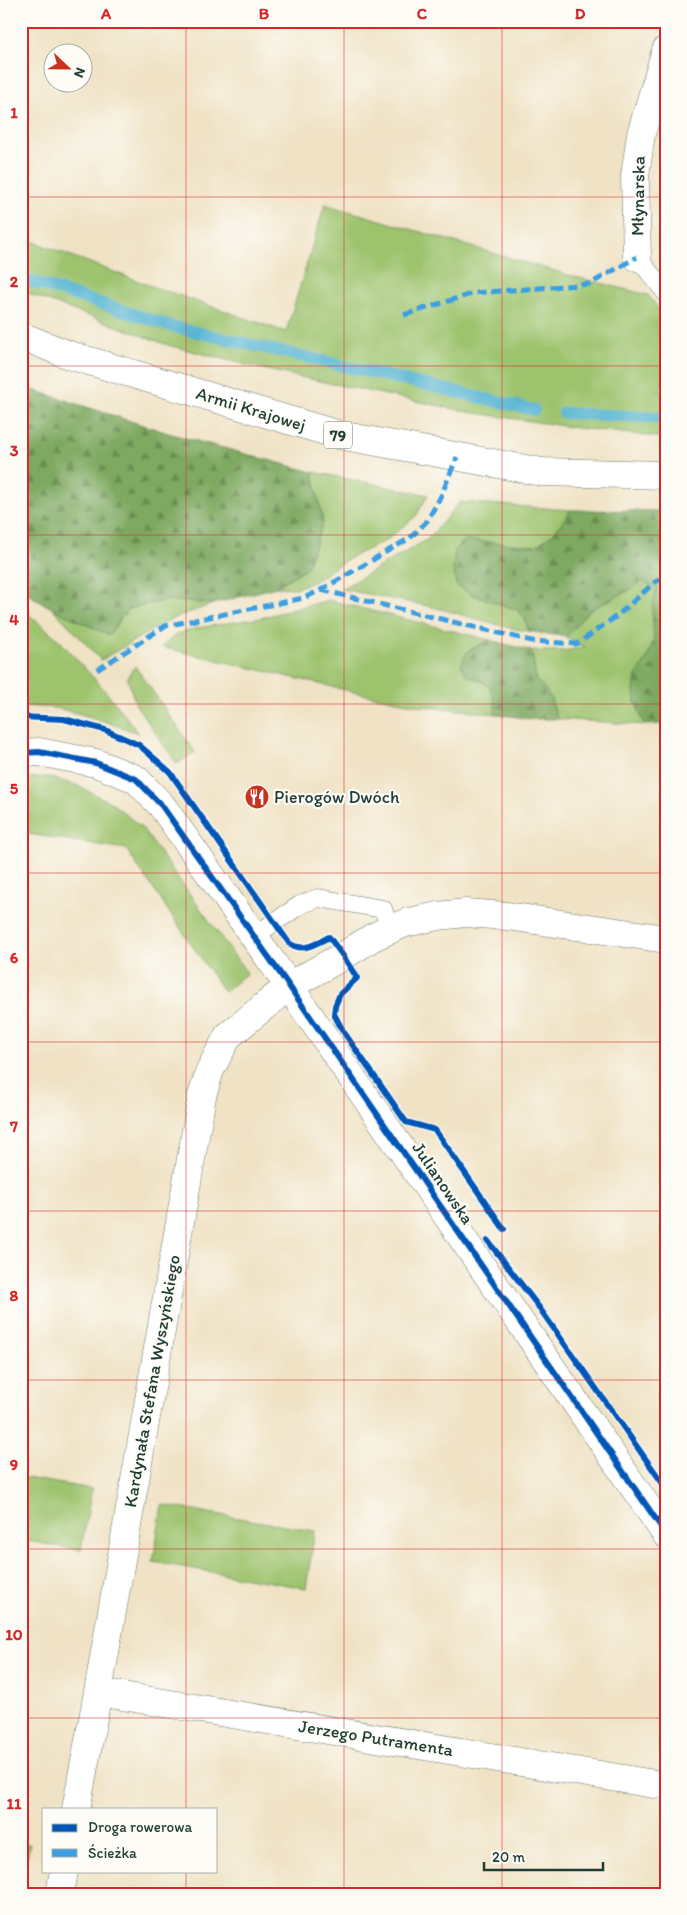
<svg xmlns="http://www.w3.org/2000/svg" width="687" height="1915" font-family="Itim,sans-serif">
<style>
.grass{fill:#9dc36d;stroke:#5e8050}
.forest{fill:url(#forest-firs);stroke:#4e734a}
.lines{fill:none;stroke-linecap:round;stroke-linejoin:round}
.stream{stroke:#53b3d2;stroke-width:12}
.service-casing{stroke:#687766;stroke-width:19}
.minor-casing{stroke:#687766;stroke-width:29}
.primary-casing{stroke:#687766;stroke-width:29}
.service{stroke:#fff;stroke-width:18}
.minor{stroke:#fff;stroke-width:28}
.primary{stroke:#fff;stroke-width:28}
.quiet{stroke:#3c9ee2;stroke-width:5;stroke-dasharray:10 5;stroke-linecap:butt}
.cycleway-casing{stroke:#fdfcf7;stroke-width:9}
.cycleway{stroke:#0057b8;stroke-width:6}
.grid{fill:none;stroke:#d62828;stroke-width:1;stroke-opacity:0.55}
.labels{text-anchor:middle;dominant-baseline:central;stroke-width:4.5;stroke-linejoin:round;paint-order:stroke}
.shield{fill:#fdfcf7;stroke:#62766e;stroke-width:1}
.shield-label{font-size:16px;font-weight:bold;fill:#1f3d34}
.street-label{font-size:18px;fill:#1f3d34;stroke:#fdfcf7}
.poi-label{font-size:18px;fill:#1f3d34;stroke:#fdfcf7;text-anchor:start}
.neatline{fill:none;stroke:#d62828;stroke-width:2}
.grid-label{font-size:16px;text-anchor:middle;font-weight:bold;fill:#d62828}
</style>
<defs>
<pattern id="forest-firs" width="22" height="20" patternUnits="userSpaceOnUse" patternTransform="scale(1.25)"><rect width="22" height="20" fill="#7ea960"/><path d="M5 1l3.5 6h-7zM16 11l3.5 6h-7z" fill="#678b50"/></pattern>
</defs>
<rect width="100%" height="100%" fill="#fdfcf7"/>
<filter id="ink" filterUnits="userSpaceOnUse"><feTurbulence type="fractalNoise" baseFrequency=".02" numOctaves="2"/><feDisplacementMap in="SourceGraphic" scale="10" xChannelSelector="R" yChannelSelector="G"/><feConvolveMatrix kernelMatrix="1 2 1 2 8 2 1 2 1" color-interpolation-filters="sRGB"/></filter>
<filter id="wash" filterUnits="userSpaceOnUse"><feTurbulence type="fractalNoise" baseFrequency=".0096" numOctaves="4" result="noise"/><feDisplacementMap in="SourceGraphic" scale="20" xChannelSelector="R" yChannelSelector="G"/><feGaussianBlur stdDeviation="1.12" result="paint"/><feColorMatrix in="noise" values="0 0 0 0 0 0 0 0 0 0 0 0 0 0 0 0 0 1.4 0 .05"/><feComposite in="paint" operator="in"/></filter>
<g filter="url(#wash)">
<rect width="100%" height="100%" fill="#f0e2c4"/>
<path class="grass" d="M 325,204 L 568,275 L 648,295 L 666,318 L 666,367 L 660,392 L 666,393 L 666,438 L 577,428 L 469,412 L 271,371 L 168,345 L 21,291 L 21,237 L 146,284 L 286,332 Z
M 313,472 L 428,495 L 416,516 L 387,540 L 346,560 L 315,581 L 297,588 L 276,587 L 307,567 L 323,522 Z
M 460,502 L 571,510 L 554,533 L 536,546 L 465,540 L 468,593 L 518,610 L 525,619 L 528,631 L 510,628 L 433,607 L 341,589 L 428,539 Z
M 643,581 L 657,589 L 654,639 L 648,657 L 636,676 L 635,702 L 645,725 L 557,719 C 552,703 551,691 536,682 L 532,651 L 564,651 L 585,647 L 566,637 C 573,628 581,616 590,610 C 608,599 627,593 643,581 Z
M 166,600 L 213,604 L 171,619 L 101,660 L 53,609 L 109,635 L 128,609 Z
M 328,600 L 490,640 L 476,647 L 478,679 C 497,689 493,696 496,714 L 421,706 L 363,694 L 161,647 L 177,634 L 197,628 L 260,618 Z
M 21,608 L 57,638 L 103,688 L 139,733 L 88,716 L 56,708 L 21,706 Z
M 135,666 L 195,752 L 177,764 L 136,705 L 127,677 Z
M 46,777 L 76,785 L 112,803 L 142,828 L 247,973 L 224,992 L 126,849 L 21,833 L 21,778 Z
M 21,1477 L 92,1489 L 81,1550 L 21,1540 Z
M 162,1505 L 315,1531 L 306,1588 L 153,1562 Z
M 21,1843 L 30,1844 L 21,1891 Z"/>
<path class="forest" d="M 21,386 L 171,434 L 313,472 L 323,522 L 307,567 L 276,587 L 213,604 L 166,600 L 128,609 L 109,635 L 53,609 L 21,590 Z
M 571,510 L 666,511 L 666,724 L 645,725 L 635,702 L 634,691 L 636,676 L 648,657 L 654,639 L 652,610 L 656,589 L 643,581 L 630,590 L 589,610 L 566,637 L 528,631 L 525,619 L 518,610 L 468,593 L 456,585 L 453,567 L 455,549 L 465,540 L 536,546 L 554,533 Z
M 490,640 L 532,651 L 536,681 C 551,691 552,703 557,719 L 531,719 L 496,714 C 492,687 494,685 466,675 L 461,665 L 467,652 Z"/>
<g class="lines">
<path class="stream" d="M 21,278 L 170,326 L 534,410
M 564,413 L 666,418"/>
</g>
</g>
<g filter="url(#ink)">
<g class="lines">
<defs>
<path id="service" d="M 637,257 L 666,293
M 254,936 L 300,905 L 318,898 L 383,909 L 390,930"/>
<path id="minor" d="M 637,257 L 635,176 L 641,134 L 666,50
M 21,753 L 39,752 L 96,763 L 136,779 L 162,806 L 289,986 L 666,1534
M 98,1692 L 654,1784
M 76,1809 L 98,1692 L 202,1096 L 210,1070 L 228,1036 L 289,986 L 343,956 L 373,937 L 405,923 L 438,916 L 465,913 L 507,916 L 666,939
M 60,1894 L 64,1871"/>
<path id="primary" d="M 21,336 L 69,355 L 339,435 L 542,472 L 666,475"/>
</defs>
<use href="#service" class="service-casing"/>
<use href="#minor" class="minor-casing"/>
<use href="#primary" class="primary-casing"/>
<use href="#service" class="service"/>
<use href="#minor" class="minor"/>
<use href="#primary" class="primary"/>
<path class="quiet" d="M 404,315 L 474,293 L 590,284 L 637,257
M 321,590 L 532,641 L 577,644 L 618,615 L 655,582 L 666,577
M 97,670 L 165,626 L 304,598 L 321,590 L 410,538 L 427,521 L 441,496 L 457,457"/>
<defs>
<path id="cycleway" d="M 21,717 L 64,719 L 105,730 L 139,745 L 170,772 L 289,943 C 303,953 315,944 329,937 L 343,956 L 357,978 L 340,994 L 335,1006 L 334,1014 L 343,1031 L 406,1122 L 435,1130 L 504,1229
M 21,753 L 39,752 L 96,763 L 136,779 L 162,806 L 289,986 L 666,1534
M 488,1241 L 538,1306 L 666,1488"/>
</defs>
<use href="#cycleway" class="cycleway-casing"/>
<use href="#cycleway" class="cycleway"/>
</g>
</g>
<path class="grid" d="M 186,21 L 186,1809M 344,21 L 344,1894M 502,21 L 502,1894M 21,197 L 666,197M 21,366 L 666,366M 21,535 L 666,535M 21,704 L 666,704M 21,873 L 666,873M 21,1042 L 666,1042M 21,1211 L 666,1211M 21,1380 L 666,1380M 21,1549 L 666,1549M 21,1718 L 666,1718M 186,1871 L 186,1894"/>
<defs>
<symbol id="restaurant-disc" viewBox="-11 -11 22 22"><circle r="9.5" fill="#c8321e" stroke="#fdfcf7"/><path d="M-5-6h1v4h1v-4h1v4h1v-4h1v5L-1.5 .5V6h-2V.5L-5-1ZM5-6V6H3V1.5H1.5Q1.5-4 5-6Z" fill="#fff"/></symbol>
</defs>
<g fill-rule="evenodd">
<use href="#restaurant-disc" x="243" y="783" width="28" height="28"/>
</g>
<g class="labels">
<rect class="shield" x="324" y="421.5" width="28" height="27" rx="4"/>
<g class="shield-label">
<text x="338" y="435">79</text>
</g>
<g class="street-label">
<text transform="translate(638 196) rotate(-89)">Młynarska</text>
<text transform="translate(251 409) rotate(17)">Armii Krajowej</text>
<text transform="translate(443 1183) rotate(56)">Julianowska</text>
<text transform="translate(152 1381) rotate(-80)">Kardynała Stefana Wyszyńskiego</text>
<text transform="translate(376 1738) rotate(9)">Jerzego Putramenta</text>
</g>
<g class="poi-label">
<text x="274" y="797">Pierogów Dwóch</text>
</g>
</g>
<rect width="687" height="1915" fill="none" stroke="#fdfcf7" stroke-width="55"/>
<rect x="42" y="1808" width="175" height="65" fill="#fdfcf7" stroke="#a4b0a9"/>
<rect x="52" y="1824" width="25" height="8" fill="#0057b8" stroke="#a4b0a9"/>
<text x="88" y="1832" font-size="15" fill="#1f3d34">Droga rowerowa</text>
<rect x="52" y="1849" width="25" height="8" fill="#3c9ee2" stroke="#a4b0a9"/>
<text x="88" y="1858" font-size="15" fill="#1f3d34">Ścieżka</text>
<g transform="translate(68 68) rotate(112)"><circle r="24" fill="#fdfcf7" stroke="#a4b0a9"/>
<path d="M0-4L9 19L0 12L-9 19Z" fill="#c8321e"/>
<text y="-8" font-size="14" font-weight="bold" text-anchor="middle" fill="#1f3d34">N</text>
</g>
<path d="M484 1862v8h119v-8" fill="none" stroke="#1f3d34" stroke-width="2.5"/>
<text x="492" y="1862" font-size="15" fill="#1f3d34" stroke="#fdfcf7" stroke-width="4" paint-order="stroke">20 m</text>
<rect x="28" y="28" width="632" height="1860" class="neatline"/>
<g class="grid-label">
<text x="106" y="19">A</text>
<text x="264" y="19">B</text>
<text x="422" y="19">C</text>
<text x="580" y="19">D</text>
<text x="14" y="118">1</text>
<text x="14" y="287">2</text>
<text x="14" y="456">3</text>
<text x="14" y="625">4</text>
<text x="14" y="794">5</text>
<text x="14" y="963">6</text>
<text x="14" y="1132">7</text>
<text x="14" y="1301">8</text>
<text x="14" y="1470">9</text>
<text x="14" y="1640">10</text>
<text x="14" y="1809">11</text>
</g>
</svg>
